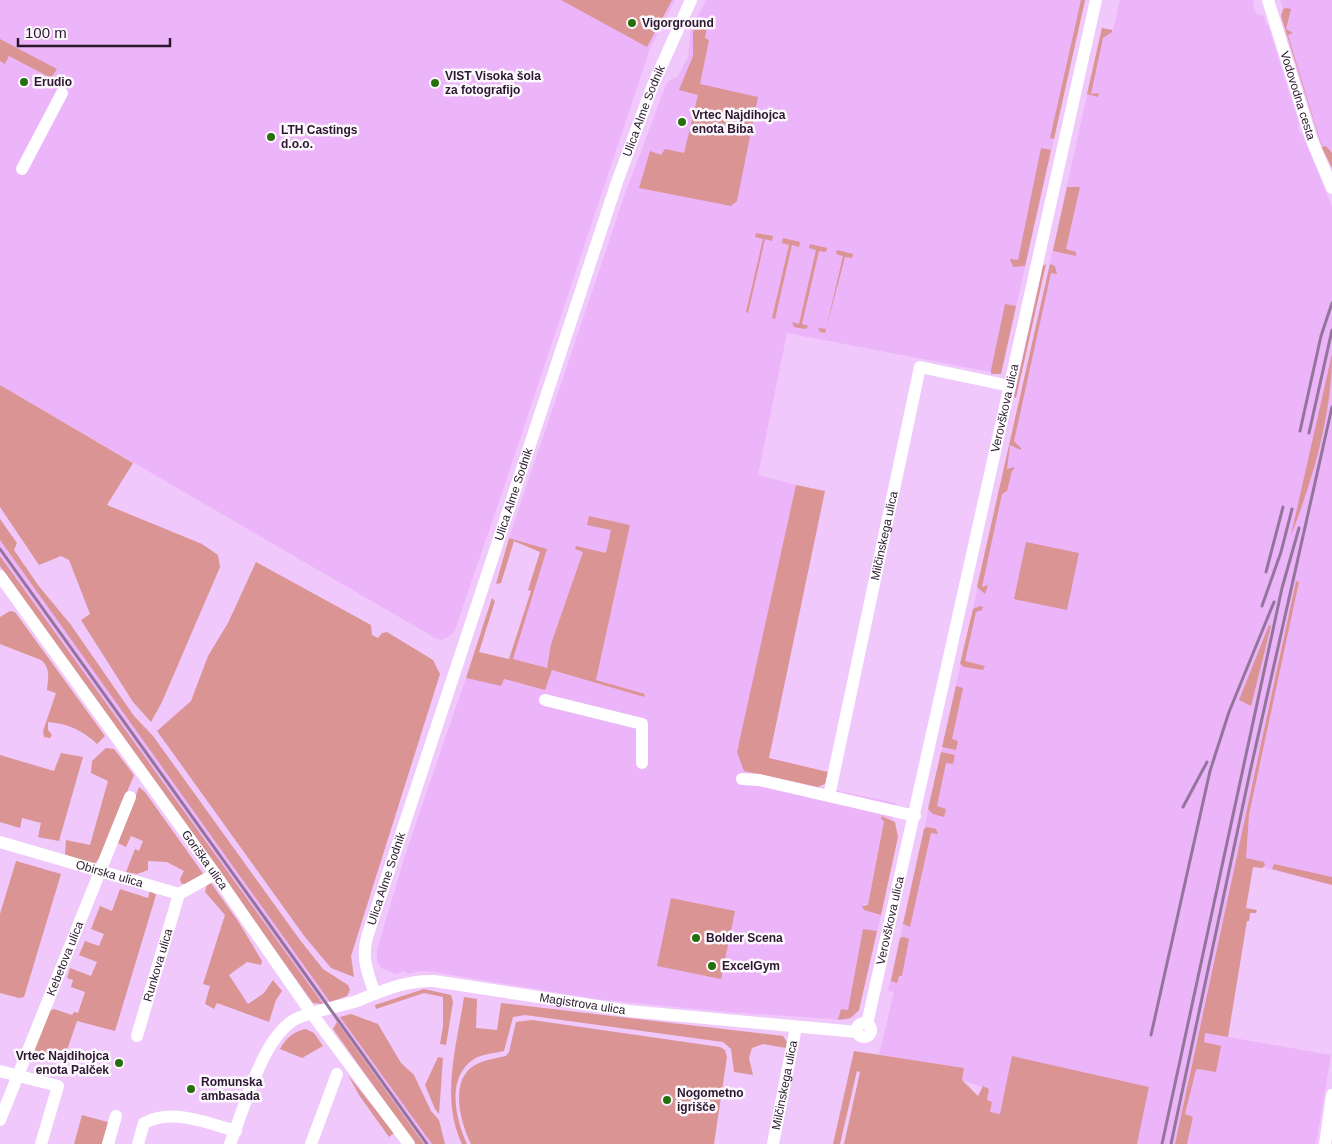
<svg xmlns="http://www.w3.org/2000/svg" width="1332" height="1144" font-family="Helvetica,sans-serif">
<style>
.built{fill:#ecb4f9}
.green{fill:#da9494}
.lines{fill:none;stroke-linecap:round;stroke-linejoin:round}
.minor{stroke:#fff;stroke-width:12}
.rail{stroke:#93759b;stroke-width:3}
.poi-dot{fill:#276f0d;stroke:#fdf7fe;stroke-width:2}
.labels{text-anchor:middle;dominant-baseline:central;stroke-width:5;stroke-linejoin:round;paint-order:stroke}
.poi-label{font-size:12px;font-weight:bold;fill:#2b182f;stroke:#fdf7fe;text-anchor:start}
.street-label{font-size:12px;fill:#2b182f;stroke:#fdf7fe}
</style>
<rect width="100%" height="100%" fill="#f0c8fb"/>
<path class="built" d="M 0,0 L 675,0 L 650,48 L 511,466 L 455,630 L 451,635 L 442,640 L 437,639 L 0,385 Z
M 706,0 L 1085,0 L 1001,374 L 787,333 L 758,475 L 796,485 L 740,744 L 737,747 L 744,771 L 896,803 L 892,819 L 882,816 L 884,820 L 868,905 L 863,904 L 864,910 L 881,915 L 859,1010 L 854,1017 L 846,1020 L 727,1012 L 596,999 L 434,972 L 421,971 L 407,974 L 405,971 L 396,974 L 381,968 L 377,961 L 377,950 L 407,849 L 466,678 L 501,686 L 504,679 L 545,690 L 552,670 L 644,697 L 645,695 L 596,680 L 630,525 L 589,516 L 611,530 L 606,554 L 576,547 L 583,552 L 551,644 L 547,669 L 512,659 L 547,549 L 509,538 L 626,191 L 666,85 L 669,81 L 678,76 L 688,57 L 691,29 Z
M 1120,0 L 1254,0 L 1253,5 L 1257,14 L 1264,16 L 1266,25 L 1268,25 L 1299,124 L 1298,130 L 1303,136 L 1332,207 L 1332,885 L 1245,863 L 1249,815 L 1299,582 L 1296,581 L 1175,1144 L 1137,1144 L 1149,1087 L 1000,1114 L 990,1112 L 987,1100 L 989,1089 L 962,1080 L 964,1068 L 879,1055 L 894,992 L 888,991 L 903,924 L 1102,28 L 1113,30 Z
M 1280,0 L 1332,0 L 1332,168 L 1322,148 L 1281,16 L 1284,11 Z
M 0,540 L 275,924 L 330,1002 L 323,1004 L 0,556 Z
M 340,1017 L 390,1083 L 432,1144 L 424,1144 L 334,1018 Z
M 1205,1033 L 1331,1055 L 1316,1144 L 1187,1144 L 1193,1117 L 1185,1114 Z"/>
<path class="green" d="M 561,0 L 672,0 L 647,47 Z
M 1081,0 L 1085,0 L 1054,139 L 1050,138 Z
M 1287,8 L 1291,9 L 1286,29 L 1293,33 L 1288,35 L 1322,147 L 1326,146 L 1332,153 L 1332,168 L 1322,148 L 1281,16 L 1283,9 Z
M 699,20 L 708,21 L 705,38 L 709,40 L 700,84 L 758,97 L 737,201 L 731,206 L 639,188 L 650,151 L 661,155 L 665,149 L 684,153 L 698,95 L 679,90 L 693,56 L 693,32 Z
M 1102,28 L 1112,30 L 1112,32 L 1103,38 L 1091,94 L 1099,93 L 1098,97 L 1087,94 Z
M 0,39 L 57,69 L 51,78 L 9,56 L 5,64 L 0,61 Z
M 1041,148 L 1051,150 L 1025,266 L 1013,267 L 1010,259 L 1018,260 Z
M 1067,187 L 1080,187 L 1066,249 L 1076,252 L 1076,256 L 1053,251 Z
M 756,233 L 773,236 L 772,241 L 765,239 L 748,313 L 746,312 L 763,239 L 755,237 Z
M 783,238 L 800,242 L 799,247 L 792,245 L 775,319 L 772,318 L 789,245 L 782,243 Z
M 810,244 L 827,248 L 826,252 L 819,251 L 802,324 L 809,326 L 805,329 L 794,327 L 792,322 L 799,324 L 816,250 L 809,248 Z
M 837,250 L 853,254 L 852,258 L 845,257 L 825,333 L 820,332 L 818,328 L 826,329 L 843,256 L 836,254 Z
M 1046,264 L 1016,398 L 1014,397 L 1043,266 Z
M 1050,264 L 1055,266 L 1057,274 L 1051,273 L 1014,441 L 1021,448 L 1021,450 L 1010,445 L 1007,469 L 1014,467 L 1014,469 L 1012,471 L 1007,491 L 1002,494 L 982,587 L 988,585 L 985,594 L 977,587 Z
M 1005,304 L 1016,306 L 1001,374 L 991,374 L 991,370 Z
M 1332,354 C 1332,413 1313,480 1291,535 Z
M 0,385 L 133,463 L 107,505 L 202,544 L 218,555 L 220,567 L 162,702 L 151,722 L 133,702 L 81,620 L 90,614 L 69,560 L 61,556 L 39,565 L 0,507 Z
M 796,485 L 825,491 L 769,758 L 828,772 L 825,784 L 818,787 L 744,771 L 737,752 Z
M 589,516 L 630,525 L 596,680 L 645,694 L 644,697 L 552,670 L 545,690 L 504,679 L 501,686 L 466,678 L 492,598 L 495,601 L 479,652 L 509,659 L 531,591 L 528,590 L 540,552 L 514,541 L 501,583 L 496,584 L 509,538 L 547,549 L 513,659 L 547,668 L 551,644 L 583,552 L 575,549 L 576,546 L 606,553 L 611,530 L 587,525 Z
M 0,519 L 17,543 L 14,550 L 38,585 L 71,625 L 134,716 L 153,736 L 300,940 L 323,969 L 348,985 L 350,990 L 347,996 L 330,1002 L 0,540 Z
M 1026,542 L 1079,553 L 1067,610 L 1014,599 Z
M 0,556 L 323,1004 L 313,1003 L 0,566 Z
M 256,562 L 371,625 L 372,635 L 378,638 L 382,633 L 387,632 L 433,660 L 440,674 L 351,956 L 354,977 L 331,968 L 305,937 L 157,731 L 191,701 L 208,656 L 228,623 Z
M 1296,581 L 1299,582 L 1249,815 L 1246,858 L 1264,862 L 1265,865 L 1262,868 L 1253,867 L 1246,908 L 1257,910 L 1256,913 L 1250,913 L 1249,921 L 1247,921 L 1228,1037 L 1205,1033 L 1204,1042 L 1221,1046 L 1216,1072 L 1198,1069 L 1196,1070 L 1185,1114 L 1193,1117 L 1187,1144 L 1175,1144 Z
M 980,606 L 983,607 L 982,610 L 976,612 L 965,661 L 985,666 L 983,670 L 964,667 L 960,664 L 973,609 Z
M 10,611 L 15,612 L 105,736 L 97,744 C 82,730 69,724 48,722 L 48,730 L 52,735 L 50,738 L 44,737 L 43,731 L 56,693 L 47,690 C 48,678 51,668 41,660 L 0,644 L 0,617 Z
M 1269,625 L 1271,626 L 1251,706 L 1239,700 Z
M 956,686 L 963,688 L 952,739 L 958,741 L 956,750 L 942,747 Z
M 106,748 L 114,749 L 134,775 L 100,858 L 94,864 L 65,855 L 66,840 L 90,845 L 108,781 L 91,773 L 92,761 Z
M 941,752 L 955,755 L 953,764 L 946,763 L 937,806 L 946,809 L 944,817 L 933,814 L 928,809 Z
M 61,753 L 83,757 L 59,841 L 38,837 L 41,823 L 22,818 L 20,828 L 0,822 L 0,755 L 54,771 Z
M 139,787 L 145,792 L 202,872 L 204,876 L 188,886 L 181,883 L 180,879 L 184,871 L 167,862 L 148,861 L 148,870 L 137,874 L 126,872 L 135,849 L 139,851 L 143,841 L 131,836 L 126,847 L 118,843 Z
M 882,816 L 895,822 L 898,837 L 881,915 L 864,910 L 862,906 L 868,905 L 884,821 L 881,819 Z
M 927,827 L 936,829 L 938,834 L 931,833 L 910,927 L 903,924 L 924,829 Z
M 16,861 L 61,874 L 24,997 L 19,998 L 0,993 L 0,914 Z
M 1274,864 L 1332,877 L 1332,885 L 1272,869 Z
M 211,883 L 238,921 L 262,961 L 261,965 L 247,962 L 229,975 L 248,1004 L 264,993 L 273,980 L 282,991 L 276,1000 L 269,1022 L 217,1003 L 214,1009 L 205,1004 L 210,986 L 203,984 L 225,915 L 205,892 L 207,884 Z
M 120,889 L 148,898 L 150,890 L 156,895 L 115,1031 L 77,1021 L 63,1062 L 33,1052 L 49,1011 L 54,1009 L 72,1015 L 74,1012 L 78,1013 L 85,992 L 71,987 L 73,980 L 67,978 L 70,968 L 91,976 L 97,962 L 79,955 L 85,941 L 99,946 L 104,934 L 91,929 L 100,906 L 112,911 Z
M 671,898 L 735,911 L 721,979 L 657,966 Z
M 863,929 L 877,931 L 859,1010 L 850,1018 L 838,1020 L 841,1009 L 848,1010 Z
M 904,937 L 909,939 L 902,976 L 899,976 L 897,983 L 891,981 L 900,938 Z
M 424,989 L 451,995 L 453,1002 L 446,1045 L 440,1044 L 443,1026 L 443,997 L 424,993 L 376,1009 L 375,1005 Z
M 464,997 L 477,999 L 476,1028 L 497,1030 L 501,1003 L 783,1036 L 787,1042 L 786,1048 L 763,1044 L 752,1048 L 749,1058 L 753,1075 L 734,1072 L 731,1049 L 723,1042 L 525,1015 L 513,1017 L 504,1051 C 495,1053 482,1054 474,1059 C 446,1077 455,1118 467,1144 L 462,1144 C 440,1098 457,1045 464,997 Z
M 351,1014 L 378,1024 L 401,1063 L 414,1075 L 431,1111 L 439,1120 L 445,1144 L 432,1144 L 340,1017 Z
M 532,1020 L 720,1047 L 725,1050 L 727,1057 L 714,1144 L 471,1144 C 460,1122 449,1080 475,1065 C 484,1060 496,1058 506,1056 L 509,1052 L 516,1022 Z
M 337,1022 L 424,1144 L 415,1144 L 333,1029 Z
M 306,1029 L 314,1033 L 323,1046 L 302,1058 L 280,1049 C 286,1038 294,1031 306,1029 Z
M 854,1051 L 964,1068 L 962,1080 L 978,1096 L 983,1086 L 989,1089 L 987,1100 L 992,1102 L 990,1112 L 1000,1114 L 1012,1056 L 1149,1087 L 1137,1144 L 844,1144 L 860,1072 L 857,1071 L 840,1144 L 833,1144 Z
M 438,1057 L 443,1058 L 439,1114 L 435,1109 L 425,1085 Z
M 348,1075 L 394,1133 L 389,1137 L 359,1095 Z
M 82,1115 L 111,1123 L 105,1144 L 74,1144 Z"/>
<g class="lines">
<g class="minor">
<path id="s1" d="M 1268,0 L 1311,138 L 1332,188"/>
<path d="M 22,169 L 62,93"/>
<path id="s2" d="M 0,576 L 215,874 L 312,1014 L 409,1144"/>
<path d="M 545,700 L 642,724 L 642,763"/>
<path d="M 742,779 L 759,780 L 915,816"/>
<path id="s3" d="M 829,796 L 920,367 L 1010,386"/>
<path id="s4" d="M 0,842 L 179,894 L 215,874"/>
<path id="s5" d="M 375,994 C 368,974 361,958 367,937 L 617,182 L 653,85 L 691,0"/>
<circle cx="864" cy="1030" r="7"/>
<path id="s6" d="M 867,1024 L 1096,0"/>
<path id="s7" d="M 137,1036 L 179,894"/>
<path d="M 0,1071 L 58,1086 L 41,1144"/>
<path id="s8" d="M 0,1120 L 130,797"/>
<path d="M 108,1144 L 116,1116"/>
<path d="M 138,1144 L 144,1123 C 174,1108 206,1123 236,1131"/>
<path id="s9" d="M 230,1144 C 244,1110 263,1033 298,1018 C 316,1010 338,1007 357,1001 C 382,991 406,980 434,981 L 629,1011 L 857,1032"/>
<path d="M 311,1144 L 337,1074"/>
<path id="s10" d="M 773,1144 L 796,1027"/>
<path d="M 1325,1144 L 1332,1095"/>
</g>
<path class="rail" d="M 1300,431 L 1321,336 L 1332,303
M 1309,433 L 1332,330
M 0,549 L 427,1144
M 1266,572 L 1283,507
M 1262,606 L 1281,552 L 1292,509
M 1183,807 L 1207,762
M 1151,1035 L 1210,771 L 1229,712 L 1274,602
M 1162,1144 L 1282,588 L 1299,528
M 1171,1144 L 1250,772 L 1332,407"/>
</g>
<g class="poi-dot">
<circle cx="632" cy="23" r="5"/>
<circle cx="24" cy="82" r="5"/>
<circle cx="435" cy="83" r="5"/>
<circle cx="682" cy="122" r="5"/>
<circle cx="271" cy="137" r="5"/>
<circle cx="696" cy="938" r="5"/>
<circle cx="712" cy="966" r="5"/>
<circle cx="119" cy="1063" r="5"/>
<circle cx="191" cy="1089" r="5"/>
<circle cx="667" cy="1100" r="5"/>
</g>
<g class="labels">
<g class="poi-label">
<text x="642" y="23">Vigorground</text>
<text x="445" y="76">VIST Visoka šola<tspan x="445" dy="14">za fotografijo</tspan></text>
<text x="34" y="82">Erudio</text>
<text x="692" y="115">Vrtec Najdihojca<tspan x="692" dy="14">enota Biba</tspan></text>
<text x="281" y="130">LTH Castings<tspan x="281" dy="14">d.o.o.</tspan></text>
<text x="706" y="938">Bolder Scena</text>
<text x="722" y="966">ExcelGym</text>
<text x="109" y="1056" text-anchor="end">Vrtec Najdihojca<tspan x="109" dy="14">enota Palček</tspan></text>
<text x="201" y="1082">Romunska<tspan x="201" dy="14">ambasada</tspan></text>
<text x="677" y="1093">Nogometno<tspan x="677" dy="14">igrišče</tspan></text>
</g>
<g class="street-label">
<text stroke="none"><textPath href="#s1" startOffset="100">Vodovodna cesta</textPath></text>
<text stroke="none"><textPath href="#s5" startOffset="930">Ulica Alme Sodnik</textPath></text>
<text stroke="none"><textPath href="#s6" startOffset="631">Verovškova ulica</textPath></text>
<text stroke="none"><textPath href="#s5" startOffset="525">Ulica Alme Sodnik</textPath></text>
<text stroke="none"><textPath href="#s3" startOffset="266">Milčinskega ulica</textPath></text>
<text stroke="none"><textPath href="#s2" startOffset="350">Goriška ulica</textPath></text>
<text stroke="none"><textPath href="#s4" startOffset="114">Obirska ulica</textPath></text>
<text stroke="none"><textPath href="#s5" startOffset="120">Ulica Alme Sodnik</textPath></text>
<text stroke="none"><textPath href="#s6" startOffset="106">Verovškova ulica</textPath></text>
<text stroke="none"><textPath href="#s8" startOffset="174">Kebetova ulica</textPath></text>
<text stroke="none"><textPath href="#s7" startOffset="74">Runkova ulica</textPath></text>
<text stroke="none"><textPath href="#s9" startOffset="438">Magistrova ulica</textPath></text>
<text stroke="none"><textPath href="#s10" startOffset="60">Milčinskega ulica</textPath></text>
</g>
</g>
<path d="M18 38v8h152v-8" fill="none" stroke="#2b182f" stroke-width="2.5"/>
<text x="25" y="38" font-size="15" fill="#2b182f" stroke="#fdf7fe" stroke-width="4" paint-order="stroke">100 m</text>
</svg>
